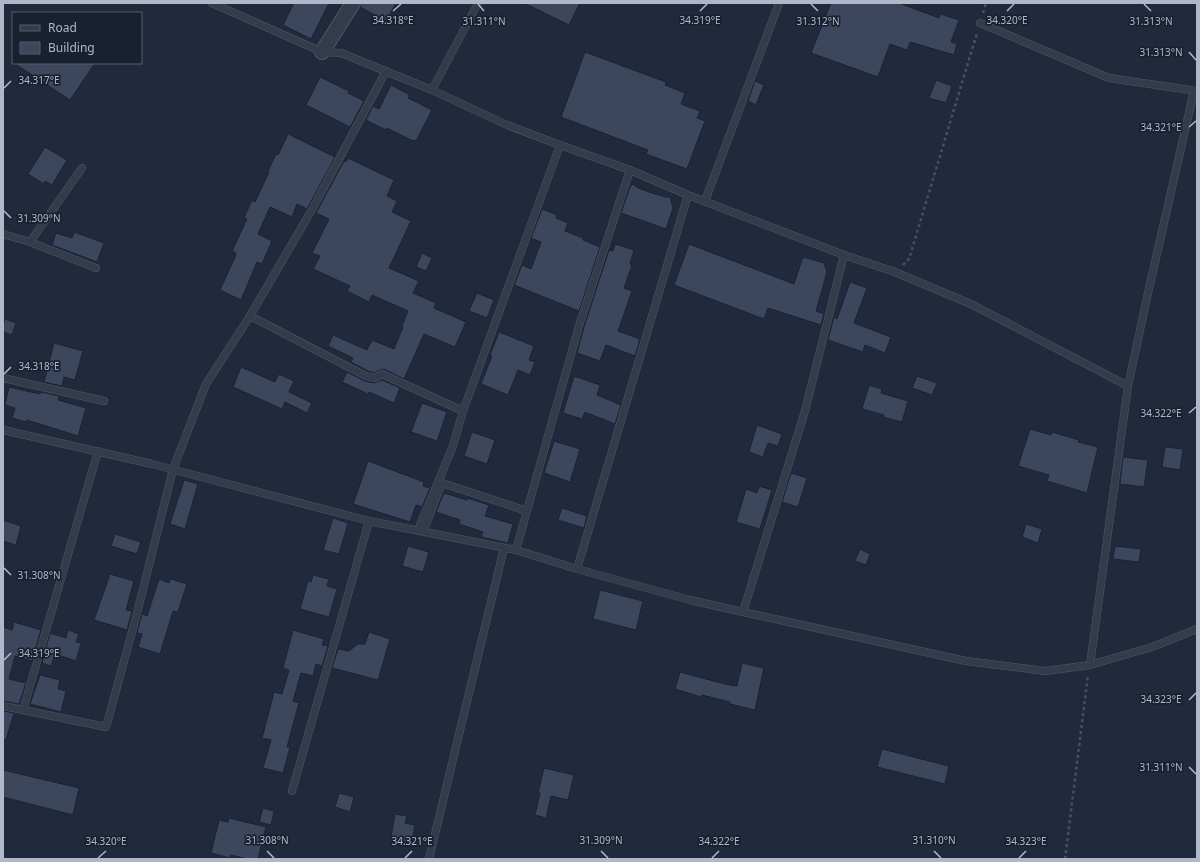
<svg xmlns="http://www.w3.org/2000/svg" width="1200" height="862" font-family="'Noto Sans',sans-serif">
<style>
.building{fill:#3c465d;stroke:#1b2333}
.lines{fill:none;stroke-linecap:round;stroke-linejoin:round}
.lane-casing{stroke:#4f5767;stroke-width:8}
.street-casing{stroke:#4f5767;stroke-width:16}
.path{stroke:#40555a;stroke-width:2.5;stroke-dasharray:3 3;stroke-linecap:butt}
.lane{stroke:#343c4c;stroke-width:7}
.street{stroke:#343c4c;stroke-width:14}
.ticks{fill:none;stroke:#afb7c8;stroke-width:1.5}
.ticks-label{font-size:10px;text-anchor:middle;fill:#afb7c8;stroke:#192131;stroke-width:3.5;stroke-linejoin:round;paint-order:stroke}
</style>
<rect width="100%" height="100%" fill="#202a3c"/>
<path class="building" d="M 294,3 L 329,3 L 311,39 L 283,25 Z
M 361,3 L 396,3 L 386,21 L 360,7 Z
M 524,3 L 580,3 L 569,25 Z
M 831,3 L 899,3 L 939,18 L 940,14 L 959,20 L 951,42 L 957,44 L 954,55 L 910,42 L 907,50 L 890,44 L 878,77 L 811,53 Z
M 585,52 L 666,82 L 665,85 L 685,93 L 681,104 L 700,111 L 697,118 L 705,121 L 687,169 L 646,154 L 648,150 L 561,117 Z
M 14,63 L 95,63 L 70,100 Z
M 320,77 L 349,91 L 348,93 L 364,101 L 350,127 L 306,105 Z
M 936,80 L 952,86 L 946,103 L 929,98 Z
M 755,81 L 764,85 L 756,105 L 748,101 Z
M 391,85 L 410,95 L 408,98 L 432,110 L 416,141 L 413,140 L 413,141 L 387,128 L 386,130 L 366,120 L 373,106 L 379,109 Z
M 288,134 L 335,157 L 307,209 L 297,204 L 292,217 L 270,207 L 258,234 L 272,241 L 262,264 L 257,262 L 241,300 L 220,290 L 236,255 L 235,255 L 236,253 L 232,251 L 247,219 L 244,218 L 252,200 L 255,202 L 269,172 L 268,171 L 276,154 L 278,155 Z
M 45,147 L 67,160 L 52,185 L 45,181 L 44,184 L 28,174 Z
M 348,158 L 394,180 L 387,196 L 397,201 L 392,212 L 411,221 L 389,268 L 419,281 L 413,293 L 436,303 L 434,308 L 466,322 L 455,347 L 424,334 L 404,379 L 384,369 L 380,370 L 374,373 L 368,371 L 351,362 L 353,358 L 328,346 L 333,335 L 367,350 L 372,340 L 394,349 L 403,327 L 402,326 L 408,311 L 372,295 L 369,302 L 347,291 L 350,286 L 313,269 L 320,256 L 312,253 L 329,219 L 316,213 L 344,161 L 346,162 Z
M 633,184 L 638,188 L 649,192 L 665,197 L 670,197 L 673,208 L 666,229 L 621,213 L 630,187 Z
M 542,209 L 557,215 L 556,218 L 568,223 L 565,231 L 583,238 L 583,240 L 600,247 L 579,311 L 514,285 L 522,265 L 531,269 L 541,242 L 531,238 Z
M 74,232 L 104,243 L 97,262 L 52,245 L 56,233 L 72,238 Z
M 615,244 L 634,250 L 630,264 L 632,265 L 624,288 L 632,291 L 618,331 L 640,339 L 635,356 L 606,345 L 600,361 L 577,353 L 584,327 L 609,250 L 613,251 Z
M 689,244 L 794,284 L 803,257 L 824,263 L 827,272 L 816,311 L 824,314 L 821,325 L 768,308 L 764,319 L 674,285 Z
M 422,253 L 432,258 L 426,271 L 416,267 Z
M 850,282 L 867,288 L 854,323 L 891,337 L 885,353 L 865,345 L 863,352 L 828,340 L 834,317 L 837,319 Z
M 477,293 L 494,300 L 487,318 L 469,311 Z
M 5,319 L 16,323 L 12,335 L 3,332 L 3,326 Z
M 499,332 L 534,346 L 529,360 L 535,362 L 530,375 L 518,370 L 508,395 L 481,384 L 492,356 L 490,355 Z
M 54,343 L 83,351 L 75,380 L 64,377 L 62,386 L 44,382 Z
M 241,367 L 275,382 L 279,374 L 294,381 L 289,392 L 312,403 L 307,413 L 285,402 L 282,409 L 233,387 Z
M 347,372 L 365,381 L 374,383 L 382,380 L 400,388 L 394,403 L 369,392 L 368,394 L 342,382 Z
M 574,376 L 600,385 L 597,395 L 621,405 L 615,424 L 585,412 L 582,419 L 563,413 Z
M 917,376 L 937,383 L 932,395 L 912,388 Z
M 869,385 L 882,389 L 881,393 L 908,401 L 902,422 L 883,417 L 884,415 L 862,409 Z
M 9,387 L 40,394 L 41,392 L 59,396 L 58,400 L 86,408 L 78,436 L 27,420 L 26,422 L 12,418 L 15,408 L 5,405 Z
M 422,403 L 447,412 L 437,441 L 411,432 Z
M 757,425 L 782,434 L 778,446 L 768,443 L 763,457 L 749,452 Z
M 1030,429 L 1051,435 L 1052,432 L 1079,440 L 1078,442 L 1098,447 L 1087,493 L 1047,481 L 1049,475 L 1018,466 Z
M 472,432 L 495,440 L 487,464 L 464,456 Z
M 554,441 L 580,449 L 570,482 L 544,473 Z
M 1165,447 L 1183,449 L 1180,470 L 1162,467 Z
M 1123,457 L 1148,460 L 1144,487 L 1120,484 Z
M 368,461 L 424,482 L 423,486 L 430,488 L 422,507 L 416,505 L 410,522 L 353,504 Z
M 791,473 L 807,478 L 798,507 L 782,502 Z
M 184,480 L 198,484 L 185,529 L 170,524 Z
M 759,486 L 772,490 L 760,529 L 736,522 L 746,489 L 757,493 Z
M 444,493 L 467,500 L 467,498 L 489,505 L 485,516 L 513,524 L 508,543 L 481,537 L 483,532 L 459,524 L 460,520 L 436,512 Z
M 562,508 L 587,516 L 584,528 L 558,520 Z
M 333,518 L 348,523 L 339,554 L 323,550 Z
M 3,520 L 21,526 L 16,545 L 3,541 Z
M 1026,524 L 1042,529 L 1038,543 L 1022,537 Z
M 115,534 L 141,542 L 137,554 L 111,546 Z
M 408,546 L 429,552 L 423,572 L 402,566 Z
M 1115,546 L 1141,549 L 1139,562 L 1113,559 Z
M 860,549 L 870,554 L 866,565 L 855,561 Z
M 110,574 L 134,581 L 126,610 L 132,611 L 127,630 L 94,620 Z
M 313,575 L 329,579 L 327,586 L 337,589 L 329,617 L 300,609 L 308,581 L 311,582 Z
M 159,579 L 169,583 L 171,579 L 187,584 L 178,612 L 173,611 L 160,654 L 138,647 L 142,634 L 137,633 L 142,614 L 147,616 Z
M 600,590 L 643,601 L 636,630 L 593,619 Z
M 14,622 L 41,630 L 32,661 L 15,656 L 9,679 L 26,683 L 19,704 L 3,701 L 3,627 L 12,630 Z
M 68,630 L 79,634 L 76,642 L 81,643 L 76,661 L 55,654 L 51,666 L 42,663 L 50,633 L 66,638 Z
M 293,630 L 324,639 L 322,645 L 328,646 L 322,666 L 316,664 L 313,676 L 301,673 L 293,701 L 299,703 L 287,747 L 290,747 L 283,773 L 263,768 L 271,740 L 262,738 L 274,692 L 282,694 L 289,670 L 283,668 Z
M 369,632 L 390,639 L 378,680 L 332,668 L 338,649 L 349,651 L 358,644 L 365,644 Z
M 742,663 L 764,668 L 755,710 L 730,704 L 730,702 L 702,695 L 701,697 L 675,689 L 680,672 L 717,682 L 734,686 L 734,685 L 737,686 Z
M 40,675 L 60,680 L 58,689 L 66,691 L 61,712 L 30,704 Z
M 3,711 L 14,713 L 6,740 L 3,740 Z
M 882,749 L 949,766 L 945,784 L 877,767 Z
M 544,768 L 574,775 L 568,800 L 551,796 L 546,818 L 535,815 L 540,793 L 538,793 Z
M 3,770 L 79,788 L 73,815 L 3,797 Z
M 339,793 L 354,797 L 350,812 L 335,807 Z
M 263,808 L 274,811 L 271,825 L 259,822 Z
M 395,814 L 407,816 L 405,823 L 415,825 L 411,847 L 390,843 Z
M 229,818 L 266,827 L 258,859 L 247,859 L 231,855 L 230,858 L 211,853 L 219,820 L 228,822 Z"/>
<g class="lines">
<defs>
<path id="lane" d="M 212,3 L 322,52 L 341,53 L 432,90 L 507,125 L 560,145 L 630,170 L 688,195 L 844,255 L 895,272 L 973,305 L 1128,386
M 980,23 L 1109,78 L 1197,91
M 432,90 L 478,3
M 705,201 L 779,3
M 3,234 L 30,242 L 96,268
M 30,242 L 82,168
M 250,316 L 366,376 L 375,378 L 382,374 L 463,411
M 3,378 L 104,401
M 3,430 L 152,464 L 369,521 L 516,550 L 577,569 L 690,600 L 743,612 L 966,661 L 1045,671 L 1090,665 L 1152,647 L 1197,629
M 418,530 L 453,446 L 463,411 L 560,145
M 423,532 L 442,483 L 527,511
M 516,550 L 579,326 L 630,170
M 577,569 L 688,195
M 743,612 L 805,411 L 844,255
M 1090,665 L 1128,386 L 1148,293 L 1194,91
M 3,706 L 23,710 L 98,451
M 23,710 L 106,727 L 135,621 L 173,469 L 206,384 L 250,316 L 314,206 L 386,71
M 292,791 L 369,521
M 429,859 L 504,548"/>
<path id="street" d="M 322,52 L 353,3"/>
</defs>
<use href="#lane" class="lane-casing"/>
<use href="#street" class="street-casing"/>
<path class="path" d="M 983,13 L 986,3
M 903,265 L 909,259 L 977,33
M 1065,859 L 1088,675"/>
<use href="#lane" class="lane"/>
<use href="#street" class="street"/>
</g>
<path class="ticks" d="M 478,4 L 484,11M 811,4 L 818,11M 1144,4 L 1151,11M 393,11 L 401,4M 700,11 L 707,4M 1007,11 L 1014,4M 1189,52 L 1196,60M 4,88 L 11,81M 1189,127 L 1196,121M 4,211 L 11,218M 4,374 L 11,367M 1189,413 L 1196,407M 4,568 L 11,575M 4,660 L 11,653M 1189,700 L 1196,693M 1189,767 L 1196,774M 267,851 L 274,858M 601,851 L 608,858M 934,851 L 941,858M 98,858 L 106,851M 405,858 L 412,851M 712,858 L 719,851M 1019,858 L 1026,851"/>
<g class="ticks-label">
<text x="393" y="24">34.318°E</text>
<text x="700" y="24">34.319°E</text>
<text x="1007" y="24">34.320°E</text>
<text x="484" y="25">31.311°N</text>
<text x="818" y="25">31.312°N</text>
<text x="1151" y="25">31.313°N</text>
<text x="1161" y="56">31.313°N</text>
<text x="39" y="84">34.317°E</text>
<text x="1161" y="131">34.321°E</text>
<text x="39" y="222">31.309°N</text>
<text x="39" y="370">34.318°E</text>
<text x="1161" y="417">34.322°E</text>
<text x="39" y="579">31.308°N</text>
<text x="39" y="657">34.319°E</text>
<text x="1161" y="703">34.323°E</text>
<text x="1161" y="771">31.311°N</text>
<text x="267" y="844">31.308°N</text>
<text x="601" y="844">31.309°N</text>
<text x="934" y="844">31.310°N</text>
<text x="106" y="845">34.320°E</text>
<text x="412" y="845">34.321°E</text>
<text x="719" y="845">34.322°E</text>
<text x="1026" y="845">34.323°E</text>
</g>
<rect width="1200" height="862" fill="none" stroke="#afb7c8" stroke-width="8"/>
<rect x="12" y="12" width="130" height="52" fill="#192131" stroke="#555d6d"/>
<rect x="20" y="25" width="20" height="6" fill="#343c4c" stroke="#555d6d"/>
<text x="48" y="32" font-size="12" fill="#afb7c8">Road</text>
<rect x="20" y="42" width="20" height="12" fill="#3c465d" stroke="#555d6d"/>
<text x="48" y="52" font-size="12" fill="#afb7c8">Building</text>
</svg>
